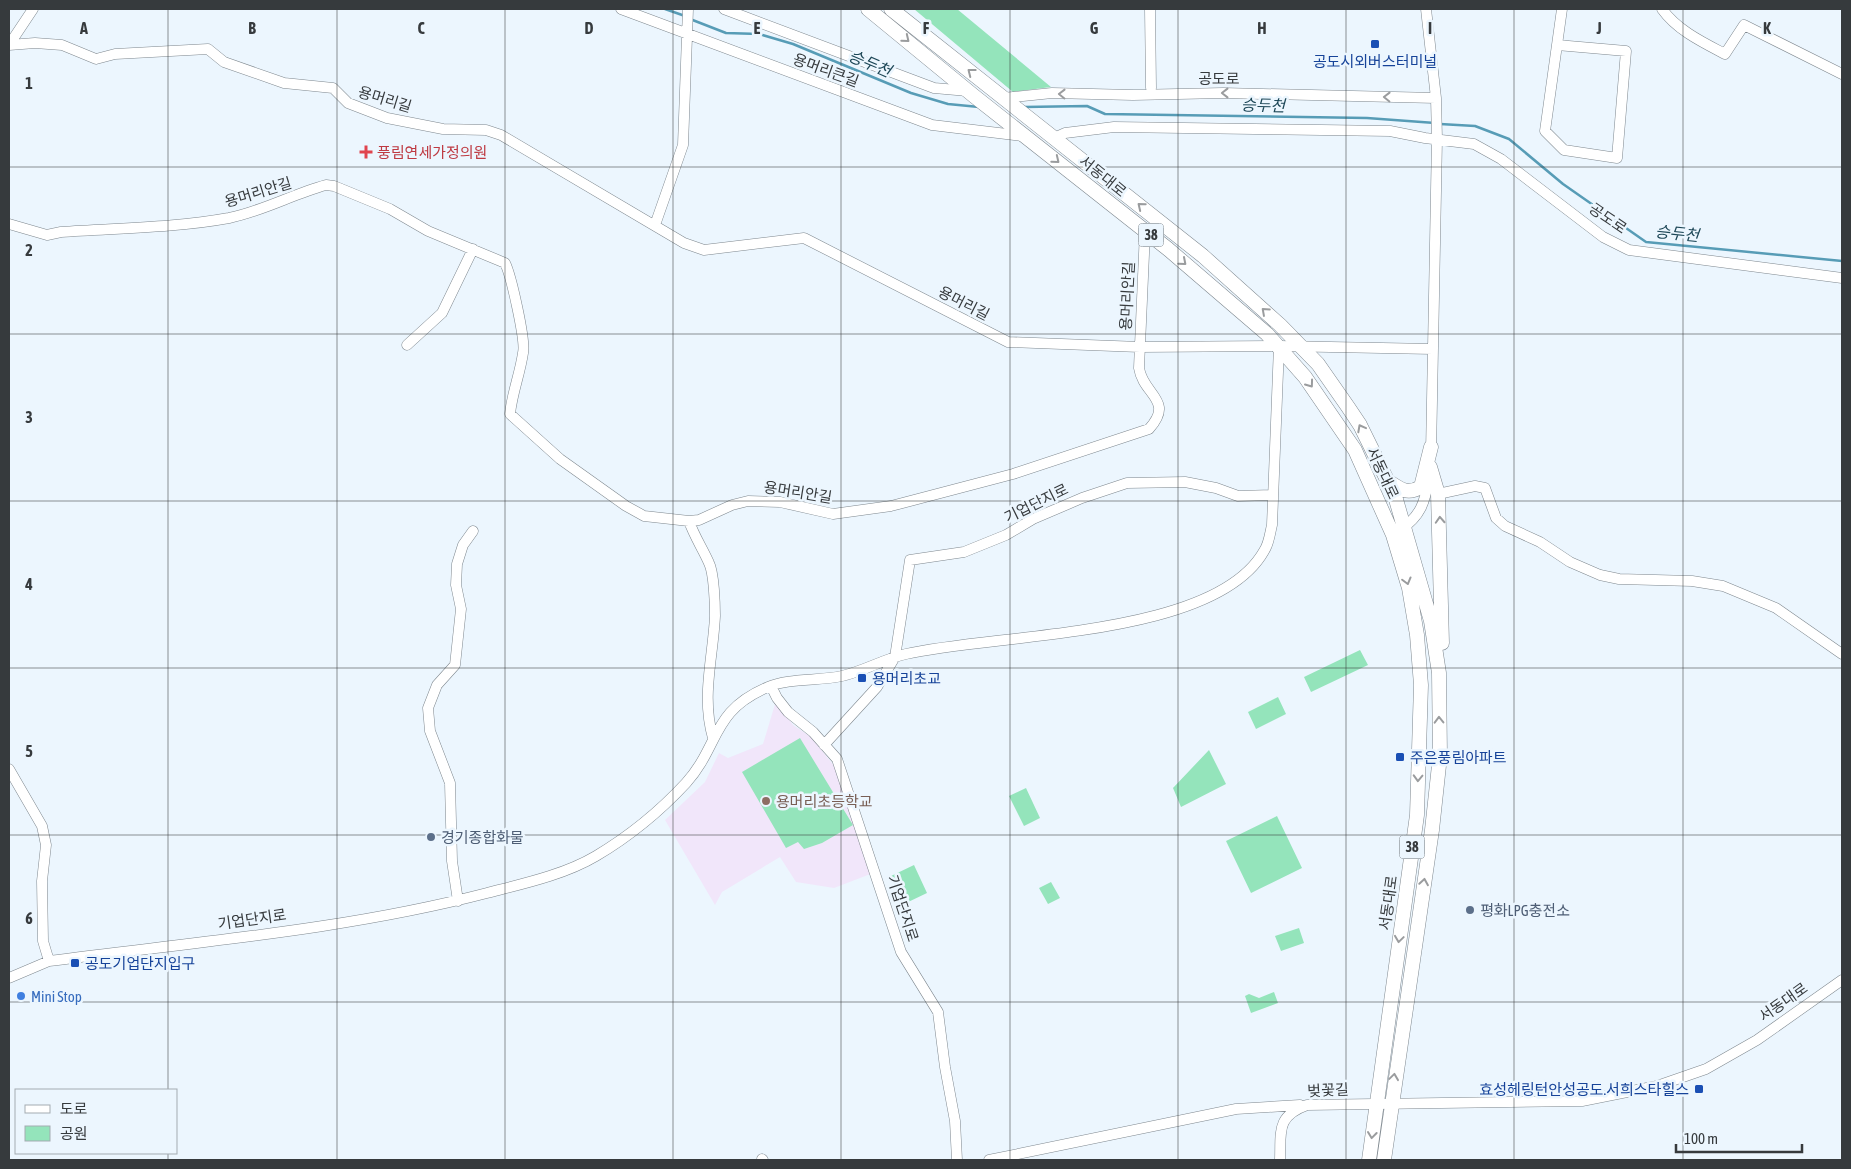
<svg xmlns="http://www.w3.org/2000/svg" width="1851" height="1169" font-family="'Asap Condensed','Noto Sans KR',sans-serif">
<style>
.education{fill:#f1e6fa}
.green{fill:#94e4bb}
.lines{fill:none;stroke-linecap:round;stroke-linejoin:round}
.stream{stroke:#579cb6;stroke-width:2.5}
.minor-casing{stroke:#7e878e;stroke-width:11}
.major-casing{stroke:#7e878e;stroke-width:15}
.minor{stroke:#fff;stroke-width:10}
.major{stroke:#fff;stroke-width:14}
.oneway{stroke:#9a9c9e}
.grid{fill:none;stroke:#363a3d;stroke-width:1;stroke-opacity:0.55}
.transit-dot{fill:#1a4fb4;stroke:#ecf6fe;stroke-width:2}
.health-dot{fill:#e0444e;stroke:#ecf6fe;stroke-width:2}
.education-dot{fill:#8d6e63;stroke:#ecf6fe;stroke-width:2}
.service-dot{fill:#5c6f8a;stroke:#ecf6fe;stroke-width:2}
.shop-dot{fill:#3f7fe0;stroke:#ecf6fe;stroke-width:2}
.labels{text-anchor:middle;dominant-baseline:central;stroke-width:5;stroke-linejoin:round;paint-order:stroke}
.shield{fill:#ecf6fe;stroke:#6d7277;stroke-width:1}
.shield-label{font-size:14px;font-weight:bold;fill:#363a3d}
.transit-label{font-size:15px;fill:#164399;stroke:#ecf6fe;text-anchor:start}
.street-label{font-size:15px;fill:#363a3d;stroke:#ecf6fe}
.health-label{font-size:15px;fill:#be3a42;stroke:#ecf6fe;text-anchor:start}
.education-label{font-size:15px;fill:#785e54;stroke:#ecf6fe;text-anchor:start}
.service-label{font-size:15px;fill:#4e5e75;stroke:#ecf6fe;text-anchor:start}
.shop-label{font-size:15px;fill:#366cbe;stroke:#ecf6fe;text-anchor:start}
.water-label{font-size:16px;font-style:italic;fill:#1c4656;stroke:#ecf6fe}
.grid-label{font-size:16px;text-anchor:middle;font-weight:bold;fill:#363a3d;stroke:#ecf6fe;stroke-width:5;stroke-linejoin:round;paint-order:stroke}
</style>
<rect width="100%" height="100%" fill="#ecf6fe"/>
<path class="education" d="M 776,701 L 793,725 L 811,737 L 835,767 L 873,873 L 834,888 L 796,882 L 780,857 L 722,892 L 715,905 L 665,820 L 705,782 L 719,753 L 728,758 L 763,744 Z"/>
<path class="green" d="M 914,9 L 957,9 L 1051,87 L 1013,92 Z
M 1360,650 L 1368,665 L 1311,692 L 1304,677 Z
M 1278,697 L 1286,714 L 1256,729 L 1248,712 Z
M 800,738 L 853,825 L 822,843 L 804,849 L 798,842 L 786,848 L 742,772 Z
M 1209,750 L 1226,784 L 1181,807 L 1173,788 Z
M 1026,788 L 1040,818 L 1024,826 L 1009,796 Z
M 1277,816 L 1302,868 L 1251,893 L 1226,841 Z
M 914,865 L 927,893 L 904,904 L 891,876 Z
M 1051,882 L 1060,898 L 1048,904 L 1039,888 Z
M 1299,928 L 1304,943 L 1281,951 L 1275,936 Z
M 1274,992 L 1278,1003 L 1251,1013 L 1245,996 L 1249,994 L 1259,998 Z"/>
<g class="lines">
<path class="stream" d="M 665,9 L 685,16
M 690,19 L 726,33 L 759,34 L 793,44 L 911,93 L 948,104 L 979,107
M 1024,107 L 1087,106 L 1105,114 L 1367,118 L 1435,123
M 1440,124 L 1475,126 L 1509,139 L 1563,184 L 1646,242 L 1842,261"/>
<defs>
<path id="minor" d="M 621,9 L 932,125 L 1023,136
M 724,9 L 934,88 L 968,91
M 1150,9 L 1151,88
M 1426,9 L 1436,98 L 1437,139 L 1431,453
M 1662,9 C 1677,30 1702,42 1725,54 L 1744,25 L 1842,74
M 9,45 L 35,43 L 62,45 L 96,59 L 115,54 L 208,49 L 224,62 L 284,83 L 333,88 L 348,103 L 387,118 L 443,129 L 486,130 L 501,135 L 684,243 L 704,250 L 804,238 L 1008,342 L 1140,347 L 1279,346
M 9,45 L 33,9
M 1557,45 L 1626,51 L 1617,158 L 1564,150 L 1545,131 L 1562,9
M 1003,98 L 1052,93 L 1133,95 L 1223,93 L 1436,98
M 1054,138 L 1065,133 L 1114,127 L 1390,131 L 1425,138 L 1474,144 L 1501,159 L 1603,237 L 1629,250 L 1842,278
M 9,224 L 47,235 L 61,232 C 117,228 174,228 229,218 C 263,211 293,194 326,185 L 334,186 L 390,209 L 428,231 L 505,263 C 511,275 526,341 523,353 C 520,374 512,393 510,414 L 560,459 L 626,506 L 644,516 L 689,521 L 699,520 L 732,505 L 748,501 L 780,502 L 833,514 L 891,506 L 1013,474 L 1149,429 C 1175,400 1143,395 1139,368 L 1145,231
M 655,225 L 683,145 L 688,9
M 407,345 L 442,313 L 473,249
M 1438,494 L 1475,486 L 1485,488 L 1496,518 L 1505,526 L 1540,542 L 1570,562 L 1600,575 L 1619,579 L 1692,581 L 1723,586 L 1776,608 L 1842,654
M 689,521 C 694,536 703,549 709,563 C 714,573 715,604 715,616 C 713,658 701,697 713,738
M 1400,530 C 1421,516 1425,502 1429,478
M 771,686 L 777,698 L 788,712 L 813,732 L 837,759 L 901,952 L 938,1012 L 945,1067 L 955,1121 L 957,1160
M 824,745 L 877,687 L 895,657 L 910,560 L 964,552 L 1006,535 L 1033,519 L 1082,498 L 1127,483 L 1185,482 L 1216,488 L 1238,496 L 1273,495
M 9,769 L 42,826 L 46,845 L 42,881 L 43,941 L 49,961
M 458,901 L 452,861 L 450,783 L 430,731 L 428,708 L 437,685 L 455,665 L 461,609 L 456,585 L 457,564 L 463,545 L 473,531
M 9,978 L 49,961 C 194,942 345,930 487,893 C 522,884 564,875 596,856 C 628,837 661,810 686,783 C 720,745 711,711 768,687 C 788,678 820,681 842,676 C 864,671 884,659 906,654 C 996,633 1215,638 1264,551 C 1269,544 1270,533 1272,525 L 1279,346 L 1433,349
M 762,1159 L 763,1160
M 989,1160 L 1236,1109 L 1300,1105
M 1280,1160 C 1281,1132 1276,1116 1307,1105 L 1582,1101 L 1657,1086 L 1706,1069 L 1757,1040 L 1842,980"/>
<path id="major" d="M 868,9 L 974,96 L 1168,249 L 1267,334 L 1305,377 L 1355,450 L 1393,535 L 1409,588 L 1417,635 L 1421,685 L 1417,815 L 1369,1160
M 891,9 L 1203,256 L 1280,325 L 1318,364 L 1348,407 L 1360,425 L 1395,496 L 1431,621 L 1439,673 L 1440,756 L 1432,830 L 1384,1160
M 1430,467 L 1438,494 L 1442,643
M 1388,481 C 1400,489 1407,495 1421,487 L 1431,447"/>
</defs>
<use href="#minor" class="minor-casing"/>
<use href="#major" class="major-casing"/>
<use href="#minor" class="minor"/>
<use href="#major" class="major"/>
</g>
<defs><path id="oneway-chevron" d="M-2-3.5L2.5 0L-2 3.5" fill="none" stroke-width="1.6" stroke-linecap="round" stroke-linejoin="round" transform="scale(1.25)"/></defs>
<g class="oneway">
<use href="#oneway-chevron" transform="translate(906 39) rotate(39)"/>
<use href="#oneway-chevron" transform="translate(971 72) rotate(-142)"/>
<use href="#oneway-chevron" transform="translate(1225 93) rotate(-180)"/>
<use href="#oneway-chevron" transform="translate(1062 94) rotate(-179)"/>
<use href="#oneway-chevron" transform="translate(1387 97) rotate(-179)"/>
<use href="#oneway-chevron" transform="translate(1056 160) rotate(39)"/>
<use href="#oneway-chevron" transform="translate(1141 206) rotate(-141)"/>
<use href="#oneway-chevron" transform="translate(1183 262) rotate(41)"/>
<use href="#oneway-chevron" transform="translate(1265 311) rotate(-138)"/>
<use href="#oneway-chevron" transform="translate(1310 384) rotate(54)"/>
<use href="#oneway-chevron" transform="translate(1361 428) rotate(-118)"/>
<use href="#oneway-chevron" transform="translate(1440 520) rotate(-93)"/>
<use href="#oneway-chevron" transform="translate(1407 581) rotate(75)"/>
<use href="#oneway-chevron" transform="translate(1439 720) rotate(-91)"/>
<use href="#oneway-chevron" transform="translate(1418 778) rotate(92)"/>
<use href="#oneway-chevron" transform="translate(1424 882) rotate(-81)"/>
<use href="#oneway-chevron" transform="translate(1399 939) rotate(98)"/>
<use href="#oneway-chevron" transform="translate(1394 1077) rotate(-82)"/>
<use href="#oneway-chevron" transform="translate(1372 1135) rotate(97)"/>
</g>
<path class="grid" d="M 168,9 L 168,1090M 337,9 L 337,1160M 505,9 L 505,1160M 673,9 L 673,1160M 841,9 L 841,1160M 1010,9 L 1010,1160M 1178,9 L 1178,1160M 1346,9 L 1346,1160M 1514,9 L 1514,1160M 1683,9 L 1683,1160M 9,167 L 1842,167M 9,334 L 1842,334M 9,501 L 1842,501M 9,668 L 1842,668M 9,835 L 1842,835M 9,1002 L 1842,1002M 168,1153 L 168,1160"/>
<g class="transit-dot">
<rect x="1370" y="39" width="10" height="10" rx="2.5"/>
<rect x="857" y="673" width="10" height="10" rx="2.5"/>
<rect x="1395" y="752" width="10" height="10" rx="2.5"/>
<rect x="70" y="958" width="10" height="10" rx="2.5"/>
<rect x="1694" y="1084" width="10" height="10" rx="2.5"/>
</g>
<path class="health-dot" d="M363.5 144.5h5v5h5v5h-5v5h-5v-5h-5v-5h5z"/>
<circle class="education-dot" cx="766" cy="801" r="5"/>
<g class="service-dot">
<circle cx="431" cy="837" r="5"/>
<circle cx="1470" cy="910" r="5"/>
</g>
<circle class="shop-dot" cx="21" cy="996" r="5"/>
<g class="labels">
<g class="shield">
<rect x="1138.5" y="223.5" width="25" height="23" rx="4"/>
<rect x="1399.5" y="835.5" width="25" height="23" rx="4"/>
</g>
<g class="shield-label">
<text x="1151" y="235">38</text>
<text x="1412" y="847">38</text>
</g>
<g class="transit-label">
<text x="1375" y="61" text-anchor="middle">공도시외버스터미널</text>
<text x="872" y="678">용머리초교</text>
<text x="1410" y="757">주은풍림아파트</text>
<text x="85" y="963">공도기업단지입구</text>
<text x="1689" y="1089" text-anchor="end">효성헤링턴안성공도.서희스타힐스</text>
</g>
<g class="street-label">
<text transform="translate(826 70) rotate(20)">용머리큰길</text>
<text x="1219" y="78">공도로</text>
<text transform="translate(385 99) rotate(17)">용머리길</text>
<text transform="translate(1103 176) rotate(39)">서동대로</text>
<text transform="translate(258 192) rotate(-17)">용머리안길</text>
<text transform="translate(1608 218) rotate(34)">공도로</text>
<text transform="translate(1127 296) rotate(-87)">용머리안길</text>
<text transform="translate(964 303) rotate(27)">용머리길</text>
<text transform="translate(1383 473) rotate(65)">서동대로</text>
<text transform="translate(798 492) rotate(9)">용머리안길</text>
<text transform="translate(1036 503) rotate(-26)">기업단지로</text>
<text transform="translate(1388 903) rotate(-82)">서동대로</text>
<text transform="translate(903 908) rotate(72)">기업단지로</text>
<text transform="translate(252 919) rotate(-8)">기업단지로</text>
<text transform="translate(1783 1002) rotate(-35)">서동대로</text>
<text transform="translate(1328 1090) rotate(-3)">벚꽃길</text>
</g>
<g class="health-label">
<text x="377" y="152">풍림연세가정의원</text>
</g>
<g class="education-label">
<text x="776" y="801">용머리초등학교</text>
</g>
<g class="service-label">
<text x="441" y="837">경기종합화물</text>
<text x="1480" y="910">평화LPG충전소</text>
</g>
<g class="shop-label">
<text x="31" y="996">Mini Stop</text>
</g>
<g class="water-label">
<text transform="translate(870 63) rotate(23)">승두천</text>
<text transform="translate(1263 105) rotate(1)">승두천</text>
<text transform="translate(1677 233) rotate(6)">승두천</text>
</g>
</g>
<g class="grid-label">
<text x="84" y="34">A</text>
<text x="252" y="34">B</text>
<text x="421" y="34">C</text>
<text x="589" y="34">D</text>
<text x="757" y="34">E</text>
<text x="926" y="34">F</text>
<text x="1094" y="34">G</text>
<text x="1262" y="34">H</text>
<text x="1430" y="34">I</text>
<text x="1599" y="34">J</text>
<text x="1767" y="34">K</text>
<text x="29" y="89">1</text>
<text x="29" y="256">2</text>
<text x="29" y="423">3</text>
<text x="29" y="590">4</text>
<text x="29" y="757">5</text>
<text x="29" y="924">6</text>
</g>
<rect width="1851" height="1169" fill="none" stroke="#363a3d" stroke-width="20"/>
<rect x="15" y="1089" width="162" height="65" fill="#ecf6fe" stroke="#a3abb1"/>
<rect x="25" y="1105" width="25" height="8" fill="#ffffff" stroke="#a3abb1"/>
<text x="60" y="1114" font-size="15" fill="#363a3d">도로</text>
<rect x="25" y="1126" width="25" height="15" fill="#94e4bb" stroke="#a3abb1"/>
<text x="60" y="1139" font-size="15" fill="#363a3d">공원</text>
<path d="M1676 1144v8h126v-8" fill="none" stroke="#363a3d" stroke-width="2.5"/>
<text x="1684" y="1144" font-size="15" fill="#363a3d" stroke="#ecf6fe" stroke-width="4" paint-order="stroke">100 m</text>
</svg>
